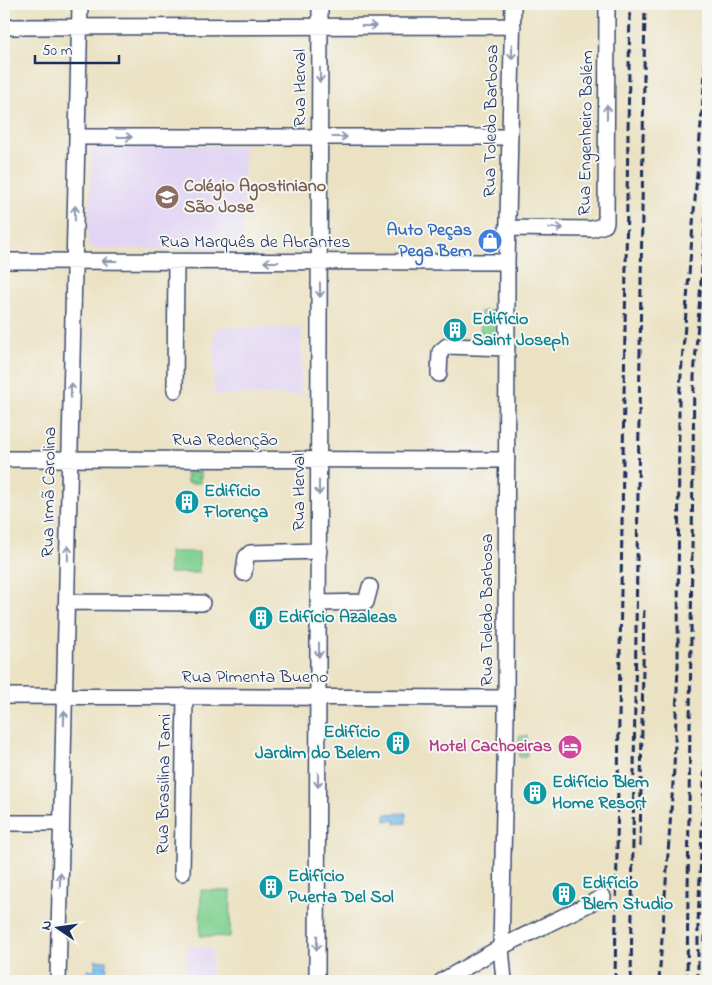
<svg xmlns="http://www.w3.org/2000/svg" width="712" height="985" font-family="'Indie Flower',sans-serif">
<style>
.built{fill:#e1d4f4}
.green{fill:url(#green-dots);stroke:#4d8077}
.pitch{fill:#7fd090;stroke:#4d8077}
.water{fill:url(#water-ripples);stroke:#4774a4}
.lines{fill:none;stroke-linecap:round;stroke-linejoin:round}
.minor-casing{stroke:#3a4a6d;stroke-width:18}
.minor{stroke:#fff;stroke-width:15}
.rail{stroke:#1b2f5e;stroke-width:3;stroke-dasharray:8 4;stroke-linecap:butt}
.oneway{stroke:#8d97ae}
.labels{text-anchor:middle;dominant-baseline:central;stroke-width:4;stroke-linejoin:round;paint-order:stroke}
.street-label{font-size:18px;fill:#1b2f5e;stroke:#f6f6f2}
.education-label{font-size:18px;font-weight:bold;fill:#785e54;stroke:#f6f6f2;text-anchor:start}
.shop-label{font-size:18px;font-weight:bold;fill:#366cbe;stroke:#f6f6f2;text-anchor:end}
.culture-label{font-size:18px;font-weight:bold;fill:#0d838f;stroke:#f6f6f2;text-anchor:start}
.hotel-label{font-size:18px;font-weight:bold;fill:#b23c85;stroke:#f6f6f2;text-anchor:end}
</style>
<defs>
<pattern id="green-dots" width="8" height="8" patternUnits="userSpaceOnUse" patternTransform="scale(1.25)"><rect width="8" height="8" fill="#7fd090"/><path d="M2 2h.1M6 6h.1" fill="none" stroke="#67a979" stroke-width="1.8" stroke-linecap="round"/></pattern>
<pattern id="water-ripples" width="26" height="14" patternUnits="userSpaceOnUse" patternTransform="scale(1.25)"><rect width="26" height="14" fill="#73baeb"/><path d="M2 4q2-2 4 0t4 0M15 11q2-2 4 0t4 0" fill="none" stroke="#5e98c2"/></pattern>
</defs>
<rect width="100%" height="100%" fill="#f6f6f2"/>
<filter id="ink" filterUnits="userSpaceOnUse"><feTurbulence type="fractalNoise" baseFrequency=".02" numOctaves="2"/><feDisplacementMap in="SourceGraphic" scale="10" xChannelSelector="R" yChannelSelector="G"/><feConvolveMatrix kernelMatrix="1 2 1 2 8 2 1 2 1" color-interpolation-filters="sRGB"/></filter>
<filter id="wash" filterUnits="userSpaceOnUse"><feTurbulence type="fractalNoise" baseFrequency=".0096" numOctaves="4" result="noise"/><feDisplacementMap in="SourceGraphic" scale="20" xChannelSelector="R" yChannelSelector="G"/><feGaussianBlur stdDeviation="1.12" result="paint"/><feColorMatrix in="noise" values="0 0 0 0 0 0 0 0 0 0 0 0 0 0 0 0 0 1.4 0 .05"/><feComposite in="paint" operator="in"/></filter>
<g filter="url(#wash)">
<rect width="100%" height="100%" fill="#ebe2c3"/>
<path class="built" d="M 244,146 L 243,249 L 93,249 L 88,246 L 92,147 Z
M 215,327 L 302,328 L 301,395 L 214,395 Z
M 187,945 L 212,949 L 211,981 L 186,981 Z"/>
<path class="green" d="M 481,311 L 494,311 L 494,345 L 480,345 Z
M 186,472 L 201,472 L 201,483 L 187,483 Z
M 519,736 L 527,736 L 527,757 L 519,757 Z"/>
<path class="pitch" d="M 169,552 L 199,552 L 199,573 L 169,573 Z
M 201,890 L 231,891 L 230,937 L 200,936 Z"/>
<path class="water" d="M 406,813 L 406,823 L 395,824 L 395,820 L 385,821 L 385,814 Z
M 95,960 L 107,961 L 106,981 L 87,981 L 87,970 L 95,970 Z"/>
</g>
<g filter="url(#ink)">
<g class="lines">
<defs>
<path id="minor" d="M 4,27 L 513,26
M 77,137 L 510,137
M 507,228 L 592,229 L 605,225 L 606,222 L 607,4
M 4,261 L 507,262
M 439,374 L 440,352 L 447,346 L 507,348
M 175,390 L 176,262
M 4,459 L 507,460
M 244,573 L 246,557 L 250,553 L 319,551
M 67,602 L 202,603
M 319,603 L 366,602 L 370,587
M 4,696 L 506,698
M 4,823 L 61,823
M 182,873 L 185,696
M 58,981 L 80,4
M 317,981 L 320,4
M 442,981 L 501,947 L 603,897
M 504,981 L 501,947 L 506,721 L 507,262 L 513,4"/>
</defs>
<use href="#minor" class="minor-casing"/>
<use href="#minor" class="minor"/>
<path class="rail" d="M 640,846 L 644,606
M 704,955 L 708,885
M 615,981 L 630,4
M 631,981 L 645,4
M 659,981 L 674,769 L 678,665 L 679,400 L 705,74 L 706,4
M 687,981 L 694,377 L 708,186
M 698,981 L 698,924 L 708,688"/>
</g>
<defs><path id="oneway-shaft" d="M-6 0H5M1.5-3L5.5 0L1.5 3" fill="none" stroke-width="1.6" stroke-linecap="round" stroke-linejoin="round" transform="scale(1.25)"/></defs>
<g class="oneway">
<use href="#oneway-shaft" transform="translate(369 26)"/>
<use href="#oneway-shaft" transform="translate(512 52) rotate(91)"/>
<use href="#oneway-shaft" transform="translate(320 75) rotate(90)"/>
<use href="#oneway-shaft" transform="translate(607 112) rotate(-90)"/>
<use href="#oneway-shaft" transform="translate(125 137)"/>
<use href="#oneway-shaft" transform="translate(340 137)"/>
<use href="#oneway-shaft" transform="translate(75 213) rotate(-89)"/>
<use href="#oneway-shaft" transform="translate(556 228) rotate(1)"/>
<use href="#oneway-shaft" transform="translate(109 261) rotate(-180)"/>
<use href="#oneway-shaft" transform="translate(271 262) rotate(-180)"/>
<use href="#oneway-shaft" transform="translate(320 290) rotate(90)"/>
<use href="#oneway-shaft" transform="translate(71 390) rotate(-89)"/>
<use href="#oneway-shaft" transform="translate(319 488) rotate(90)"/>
<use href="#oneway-shaft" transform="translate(68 553) rotate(-89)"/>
<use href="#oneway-shaft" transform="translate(319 650) rotate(90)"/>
<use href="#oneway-shaft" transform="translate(64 718) rotate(-89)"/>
<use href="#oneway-shaft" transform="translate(318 780) rotate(90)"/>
<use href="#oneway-shaft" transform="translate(60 880) rotate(-89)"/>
<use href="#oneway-shaft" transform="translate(317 943) rotate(91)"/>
</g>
</g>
<defs>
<symbol id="school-disc" viewBox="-11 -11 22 22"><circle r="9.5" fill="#8d6e63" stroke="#f6f6f2"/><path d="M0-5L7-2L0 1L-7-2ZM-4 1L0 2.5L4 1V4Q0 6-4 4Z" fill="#fff"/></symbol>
<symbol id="shop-disc" viewBox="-11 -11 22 22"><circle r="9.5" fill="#3f7fe0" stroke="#f6f6f2"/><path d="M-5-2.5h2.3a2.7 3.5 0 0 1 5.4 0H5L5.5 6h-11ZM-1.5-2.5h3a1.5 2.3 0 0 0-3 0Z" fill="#fff"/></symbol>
<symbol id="building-disc" viewBox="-11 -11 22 22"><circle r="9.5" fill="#0f9aa8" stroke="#f6f6f2"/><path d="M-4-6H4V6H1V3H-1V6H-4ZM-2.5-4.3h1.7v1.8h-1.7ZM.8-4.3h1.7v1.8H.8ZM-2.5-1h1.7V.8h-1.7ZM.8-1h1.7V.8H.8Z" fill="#fff"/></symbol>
<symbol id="hotel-disc" viewBox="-11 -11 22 22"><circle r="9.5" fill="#d1479c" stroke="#f6f6f2"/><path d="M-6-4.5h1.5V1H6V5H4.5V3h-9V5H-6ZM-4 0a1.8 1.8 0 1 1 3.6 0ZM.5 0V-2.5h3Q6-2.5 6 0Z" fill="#fff"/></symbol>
</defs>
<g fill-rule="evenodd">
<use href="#school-disc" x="153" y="183" width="28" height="28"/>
<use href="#shop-disc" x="476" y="227" width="28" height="28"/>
<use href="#building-disc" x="441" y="316" width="28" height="28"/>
<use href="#building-disc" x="173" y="488" width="28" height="28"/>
<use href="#building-disc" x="247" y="604" width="28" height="28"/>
<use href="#building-disc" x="384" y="729" width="28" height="28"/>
<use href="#hotel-disc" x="556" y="733" width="28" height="28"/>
<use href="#building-disc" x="521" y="779" width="28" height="28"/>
<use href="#building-disc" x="257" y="873" width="28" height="28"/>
<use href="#building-disc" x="550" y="880" width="28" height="28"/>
</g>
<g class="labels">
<g class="street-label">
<text transform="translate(301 88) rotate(-90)">Rua Herval</text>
<text transform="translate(492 121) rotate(-89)">Rua Toledo Barbosa</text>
<text transform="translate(587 133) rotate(-89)">Rua Engenheiro Balém</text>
<text x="255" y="243">Rua Marquês de Abrantes</text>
<text x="225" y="441">Rua Redenção</text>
<text transform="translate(50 492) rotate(-89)">Rua Irmã Carolina</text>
<text transform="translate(300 492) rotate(-90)">Rua Herval</text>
<text transform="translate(488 610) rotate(-90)">Rua Toledo Barbosa</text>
<text x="255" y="678">Rua Pimenta Bueno</text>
<text transform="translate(165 784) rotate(-89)">Rua Brasilina Tami</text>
</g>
<g class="education-label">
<text x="184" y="187">Colégio Agostiniano<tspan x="184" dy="21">São Jose</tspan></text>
</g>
<g class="shop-label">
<text x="472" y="231">Auto Peças<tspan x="472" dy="21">Pega Bem</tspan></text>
</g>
<g class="culture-label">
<text x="472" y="320">Edifício<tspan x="472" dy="21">Saint Joseph</tspan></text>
<text x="204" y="492">Edifício<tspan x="204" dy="21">Florença</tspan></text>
<text x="278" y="618">Edifício Azaleas</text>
<text x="380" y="733" text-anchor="end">Edifício<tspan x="380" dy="21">Jardim do Belem</tspan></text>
<text x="552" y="783">Edifício Blem<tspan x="552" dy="21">Home Resort</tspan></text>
<text x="288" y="877">Edifício<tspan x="288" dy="21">Puerta Del Sol</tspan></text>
<text x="582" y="884">Edifício<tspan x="582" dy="21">Blem Studio</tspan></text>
</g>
<g class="hotel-label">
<text x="552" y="747">Motel Cachoeiras</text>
</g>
</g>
<rect width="712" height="985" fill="none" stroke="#f6f6f2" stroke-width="20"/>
<g transform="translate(58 928) rotate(283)" stroke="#f6f6f2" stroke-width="4" paint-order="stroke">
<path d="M0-4L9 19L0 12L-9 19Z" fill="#1b2f5e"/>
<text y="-8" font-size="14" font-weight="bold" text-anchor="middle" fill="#1b2f5e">N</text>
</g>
<path d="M35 55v8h84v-8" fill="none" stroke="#1b2f5e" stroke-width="2.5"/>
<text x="42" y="55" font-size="15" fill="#1b2f5e" stroke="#f6f6f2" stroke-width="4" paint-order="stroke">50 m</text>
</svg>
